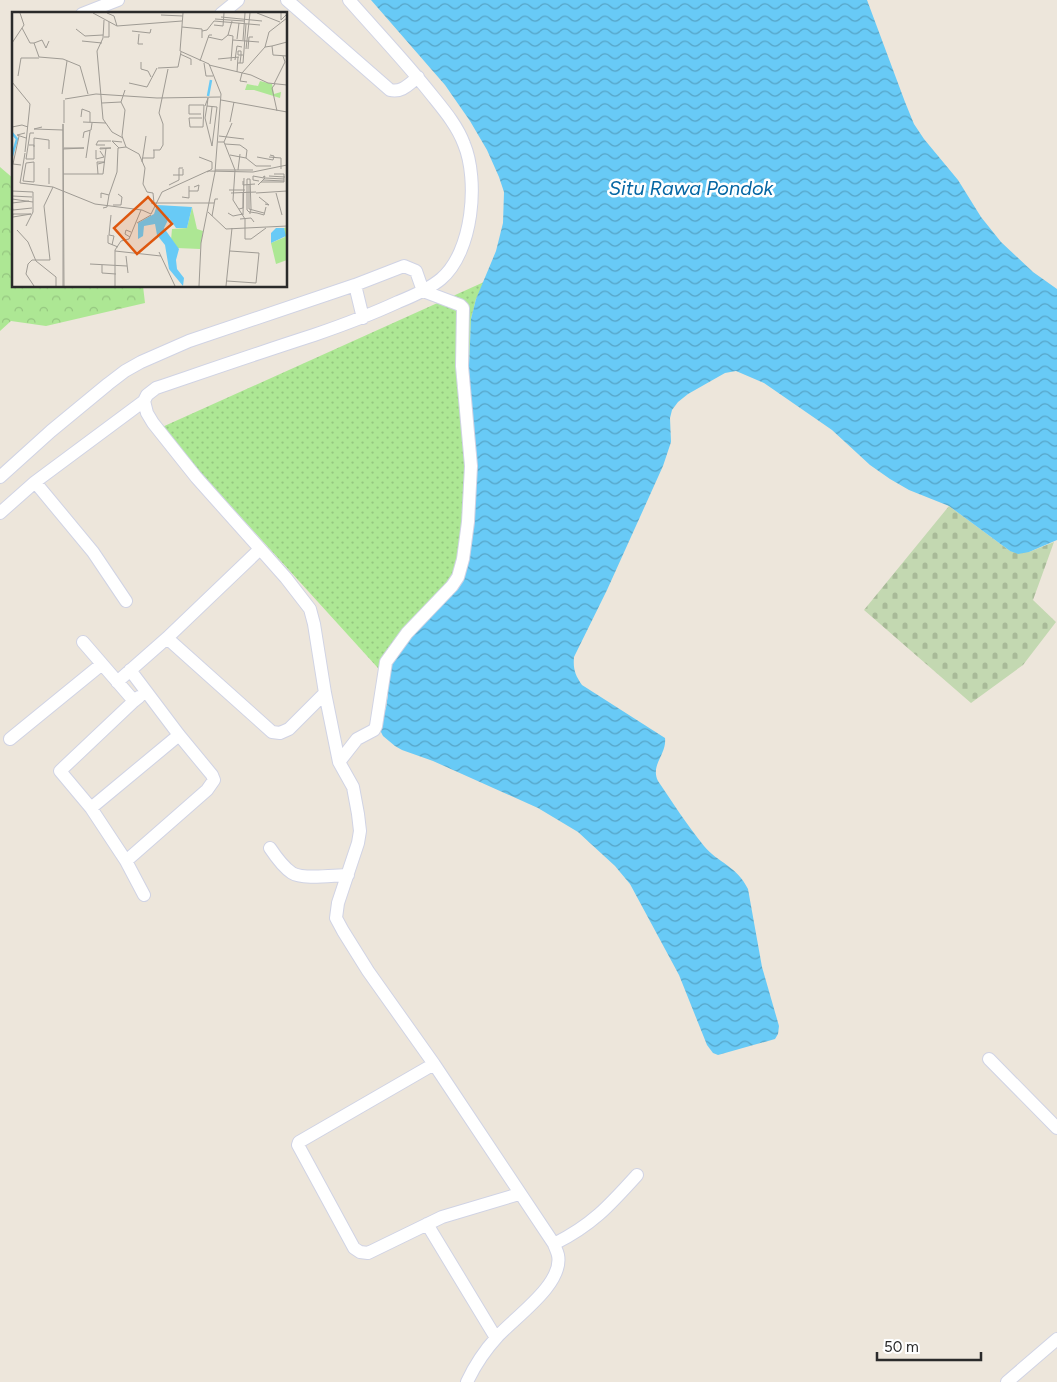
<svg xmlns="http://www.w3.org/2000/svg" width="1057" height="1382" font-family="Figtree,sans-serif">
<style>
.green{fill:url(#green-dots)}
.forest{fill:url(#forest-crowns)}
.cemetery{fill:url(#cemetery-stones)}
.water{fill:url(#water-waves)}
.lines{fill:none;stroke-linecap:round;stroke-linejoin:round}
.minor-casing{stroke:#d0d3e4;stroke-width:14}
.minor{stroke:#fff;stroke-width:12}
.labels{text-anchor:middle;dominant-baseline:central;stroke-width:5;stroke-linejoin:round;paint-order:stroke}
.water-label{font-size:20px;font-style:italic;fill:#0566a3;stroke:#fff}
.inset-river{fill:none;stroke:#68caf6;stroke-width:2.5}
.inset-road{fill:none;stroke:#9f9b94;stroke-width:1}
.view{fill:#de570e;fill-opacity:0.15;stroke:#de570e;stroke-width:2.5}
.inset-edge{fill:none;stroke:#2a2a2a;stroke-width:2.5}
</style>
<defs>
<pattern id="green-dots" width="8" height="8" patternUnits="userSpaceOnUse" patternTransform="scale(1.25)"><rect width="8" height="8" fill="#ade794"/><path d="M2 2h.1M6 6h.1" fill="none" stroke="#95c680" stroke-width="1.8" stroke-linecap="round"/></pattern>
<pattern id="forest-crowns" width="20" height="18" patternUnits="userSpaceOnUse" patternTransform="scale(1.25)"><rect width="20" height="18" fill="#ade794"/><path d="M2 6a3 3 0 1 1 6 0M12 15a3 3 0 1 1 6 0" fill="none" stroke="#95c680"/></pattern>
<pattern id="cemetery-stones" width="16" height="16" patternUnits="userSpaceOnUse" patternTransform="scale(1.25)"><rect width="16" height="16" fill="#c3d8b1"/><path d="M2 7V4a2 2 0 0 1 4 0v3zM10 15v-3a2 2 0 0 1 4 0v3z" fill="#a8ba98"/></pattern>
<pattern id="water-waves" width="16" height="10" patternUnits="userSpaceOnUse" patternTransform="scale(1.25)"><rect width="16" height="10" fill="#68caf6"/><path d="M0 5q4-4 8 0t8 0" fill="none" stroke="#56a4c7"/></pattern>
</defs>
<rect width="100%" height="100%" fill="#ede6db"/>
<path class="green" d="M 484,282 L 476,299 L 471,319 L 468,389 L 477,458 L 476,481 L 469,559 L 465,574 L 458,587 L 387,678 L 160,428 Z"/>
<path class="forest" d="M 0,167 L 14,179 L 14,286 L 143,286 L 145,303 L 46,326 L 11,321 L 0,331 Z"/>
<path class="cemetery" d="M 949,506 L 1010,551 L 1029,552 L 1054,542 L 1033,600 L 1056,622 L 1023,665 L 971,703 L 864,610 Z"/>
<path class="water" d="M 371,0 L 867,0 L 905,102 L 914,124 L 924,139 L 958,180 L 981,217 L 1001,242 L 1033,272 L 1057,289 L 1057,540 L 1029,552 L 1018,554 L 1010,551 L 949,506 L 909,490 L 890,479 L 870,465 L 832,430 L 764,383 L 736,371 L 725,373 L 688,394 L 678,402 L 672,410 L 670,418 L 671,442 L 663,466 L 607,590 L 574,657 C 573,669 575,675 582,685 L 665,738 C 667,754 650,765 658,781 C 673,803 687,825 704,846 C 718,863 737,866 748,889 L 762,967 L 779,1026 L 778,1034 L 775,1039 L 718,1055 L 713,1053 L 707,1045 L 679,975 L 630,884 L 615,866 L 578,832 L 538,808 L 433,761 L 402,750 L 395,746 L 383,736 L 380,730 L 382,717 L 386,708 L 388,694 L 387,678 L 393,656 L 458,587 L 465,574 L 469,559 L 476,481 L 477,458 L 468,389 L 471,319 L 476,299 L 496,251 L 503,223 L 504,192 L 499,177 L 487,150 L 470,121 L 445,85 Z"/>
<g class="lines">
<defs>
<path id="minor" d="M 287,0 L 390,90 C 402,93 409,84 418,77
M 82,14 L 118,0
M 221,14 L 238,0
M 144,401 L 147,413 L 153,423 L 196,477 L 286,578 L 310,609 L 314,624 L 325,693 L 339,762 L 353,787 L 358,814 L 360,831 L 358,843 L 338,903 L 336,918 L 343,931 L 368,971 L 434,1064 L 554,1244 C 555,1247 557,1251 558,1255 C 564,1284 515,1317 497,1337 C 486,1349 474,1367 467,1382
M 0,477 L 51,431 L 108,384 L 125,371 L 141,362 L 189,341 L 355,285 L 363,318
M 35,482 L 93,552 L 126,601
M 0,513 L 35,482 L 144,401 L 147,395 L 156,388 C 209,370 261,352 314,335 C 343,325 370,315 398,302 C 413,296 429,289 441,279 C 473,252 479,180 464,144 C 457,125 443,109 431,94 C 405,61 376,31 349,0
M 167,638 L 272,732 L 280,733 L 289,729 L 325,693
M 83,642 L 134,701 L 139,697
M 117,682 L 167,638 L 260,549
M 134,701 L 60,771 L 91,808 L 126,861 L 144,895
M 10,739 L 102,664
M 339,762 L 357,739 L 374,730 L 376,726 L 386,662 L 407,633 L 452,586 L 458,577 L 463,559 L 468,522 L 471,466 L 462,366 L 463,308 L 460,305 L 423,291 L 416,271 L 404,266 L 355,285
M 91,808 L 179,735
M 270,848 C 276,857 283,867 292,873 C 303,880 334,875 348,875
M 126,861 L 207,790 L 214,780 L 212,775 L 179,735 L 130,670
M 989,1059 L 1057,1128
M 434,1064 L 299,1142 L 298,1145 L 354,1248 L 360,1252 L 368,1253 L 442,1217 L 519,1194
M 427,1224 L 496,1338
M 554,1244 C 592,1225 609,1206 637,1175
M 1007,1382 L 1057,1339"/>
</defs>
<use href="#minor" class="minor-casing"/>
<use href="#minor" class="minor"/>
</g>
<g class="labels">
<g class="water-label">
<text x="691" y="188">Situ Rawa Pondok</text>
</g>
</g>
<g transform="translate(12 12)">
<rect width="275" height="275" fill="#ede6db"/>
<path d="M 248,69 L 260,72 L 262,82 L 269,80 L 268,86 L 242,78 L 233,78 L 235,72 L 246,74 ZM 180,195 L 185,217 L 191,219 L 188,237 L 165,236 L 159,228 L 160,217 L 175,216 ZM 275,215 L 275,248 L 264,252 L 259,231 L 273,225 L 272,216 Z" fill="#ade794"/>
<path d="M 145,193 L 180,195 L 175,216 L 164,216 L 157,206 L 152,216 L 167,237 L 164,248 L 165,257 L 172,266 L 171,274 L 157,257 L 153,233 L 145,223 L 143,212 L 132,214 L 131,224 L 126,227 L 126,211 L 142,202 ZM 264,216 L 272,216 L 274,224 L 259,231 L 259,221 Z" fill="#68caf6"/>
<path class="inset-river" d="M 196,84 L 199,68M 0,121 L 5,127 L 0,144"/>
<path class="inset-road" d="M 81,1 L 105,14 L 170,9M 95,1 L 102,4 L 105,14M 171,1 L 168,39 L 197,52 L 209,82 L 203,160 L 189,231 L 187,274M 245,1 L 268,10M 269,1 L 269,8 L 275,2M 149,3 L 171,4M 209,5 L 250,9M 203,7 L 232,9M 92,8 L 91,26 L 85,39 L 91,107 L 100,120 L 111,126M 202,9 L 248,13M 202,13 L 211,14 L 212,1M 170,15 L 190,17 L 190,26M 10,16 L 18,31 L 22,31 L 27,45 L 51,47 L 68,54 L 76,82M 64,17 L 73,24 L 91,23M 120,19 L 138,21 L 139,17M 190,19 L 195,18 L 202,9M 127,22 L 126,32 L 131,32M 216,23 L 221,24 L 219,49M 92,25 L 97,25 L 97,10M 196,25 L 210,28 L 216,23 L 220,9M 225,27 L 227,11M 221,28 L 247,30M 231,28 L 233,1M 70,29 L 90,31M 0,31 L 12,13 L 8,1M 22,31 L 30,28 L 34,36 L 37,29M 260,34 L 275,30M 253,35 L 260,34 L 261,43 L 275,44M 234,37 L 238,1M 236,37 L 237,25 L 241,25M 168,42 L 179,47 L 179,53M 206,47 L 227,45M 223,48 L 225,34 L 230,35M 188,49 L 197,23 L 200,23M 129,50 L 129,57 L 136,59 L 139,65M 192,51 L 194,64 L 201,64M 226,51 L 231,51 L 234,12M 228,51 L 229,43 L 229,39 L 226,39 L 226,43 L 231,43M 197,53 L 239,63 L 256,71 L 275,73M 146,56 L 166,55 L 169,40M 225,60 L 226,45M 6,64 L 9,46 L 27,46M 0,70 L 18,92 L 13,140M 235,70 L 228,69 L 230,61 L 253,35 L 257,20 L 275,6M 117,71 L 135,75 L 145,56M 262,72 L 273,50 L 271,44M 263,72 L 260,76 L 265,99M 113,78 L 109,90 L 113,98 L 110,124 L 114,135M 50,82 L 55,49M 53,87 L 84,82 L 145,86 L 208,85M 209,88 L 275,100M 90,91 L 109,90M 193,94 L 196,86 L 195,94M 195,94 L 205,95 L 200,134 L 193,106 ZM 189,102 L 177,102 L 177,93 L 192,93 L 191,115 L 178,115 L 177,106 L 190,106M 69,105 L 70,97 L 78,100 L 78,110M 71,110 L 94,111M 218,110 L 222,90M 52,111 L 52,88M 198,112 L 200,95M 0,115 L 10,113 L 16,115M 30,115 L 22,117 L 51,118M 13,121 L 5,123 L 14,126M 7,124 L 1,152 L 9,153M 207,124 L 232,127M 71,126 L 72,120 L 79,118 L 80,111M 206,130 L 212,130 L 220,111M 212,130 L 223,158 L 221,188 L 233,207 L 233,227 L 239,227 L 254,216M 213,132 L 228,133 L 235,138 L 234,146M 17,133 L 22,133 L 22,147 L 14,147 L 18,121 L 22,121M 93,133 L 84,133 L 86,129 L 99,129M 22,135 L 22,126 L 37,128 L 37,137M 88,136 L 99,136 L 88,137 ZM 107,136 L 100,129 L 110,130M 51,137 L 72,136 L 52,136M 84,138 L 84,147 L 92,145 L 88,139M 141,138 L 148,138 L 151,133 L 151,112 L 147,101 L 156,57M 13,141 L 8,171 L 41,175 L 83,192 L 130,198 L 139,202 L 150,180 L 196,159 L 241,160 L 275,153M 218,143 L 234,146 L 244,154 L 259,154M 187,145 L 200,150 L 200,157 L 195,160M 245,145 L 261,148 L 262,144 L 258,143M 257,145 L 269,146 L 269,157M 74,146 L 78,119M 130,146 L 142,146 L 142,138M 22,150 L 22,170 L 11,169 L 14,151 ZM 130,150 L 134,124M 37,156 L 37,172M 203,158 L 241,158M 226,158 L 228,142M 51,162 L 91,162 L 94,136M 86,162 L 85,150 L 93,150 L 86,152M 161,163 L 171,163 L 171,157M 257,164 L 273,165M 251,168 L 272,169M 231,169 L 231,173 L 243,172M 247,169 L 241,168 L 241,164 L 252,166 L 253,164 L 251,165M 249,170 L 272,170 L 272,162 L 262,162M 157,173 L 167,168 L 167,156 L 171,156M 237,173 L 237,197 L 252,201M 246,173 L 253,166 L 272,167M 217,178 L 233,178M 0,179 L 21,180 L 21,200 L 14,214M 177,179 L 186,179 L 187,173 L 182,175M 219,181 L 244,180M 244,181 L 275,179M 264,181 L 270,203M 97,183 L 105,160 L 106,136 L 114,135 L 127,142 L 133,156 L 131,172 L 135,180 L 141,181 L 142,191M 0,184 L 20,185M 170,185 L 177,186 L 177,174M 247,185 L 257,193 L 253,192M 89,186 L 89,181 L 97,183 L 95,195 L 91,196M 0,187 L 21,190M 0,191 L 17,189M 139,191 L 202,191M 101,193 L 109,193 L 110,185 L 106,182M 0,194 L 1,198 L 20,196M 227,197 L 231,196 L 231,180M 196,200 L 214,217 L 275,214M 216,201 L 221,204 L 231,202M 238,202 L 238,200 L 239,198 L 239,196 L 238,167 L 235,167 L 235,198 L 237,200 L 238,200 L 245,201 L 252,203 L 254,195M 99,203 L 97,223 L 102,224 L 100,233M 231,203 L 232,166M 200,204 L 203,187 L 206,187M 0,207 L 1,202 L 19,202 L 1,205M 228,207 L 239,206 L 242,210M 125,211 L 139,203M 5,218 L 16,230 L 24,249 L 44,265 L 44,274M 96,223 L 96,231 L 106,235M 118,225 L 113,222 L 114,218 L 119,220M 103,239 L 149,244M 147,240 L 163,274M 114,244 L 116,261M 78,252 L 115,254M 90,253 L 90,261 L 104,262M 215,269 L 244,271 L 247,241 L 218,239M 22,274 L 14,262 L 16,252 L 20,248 L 38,248 L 32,194 L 41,175M 51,274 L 51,112 L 52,274M 103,274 L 103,238 L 109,229 L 117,227 L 129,198M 214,274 L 220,216"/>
<path class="view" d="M 136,185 L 160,212 L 125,242 L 102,216 Z"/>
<rect width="275" height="275" class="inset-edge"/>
</g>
<path d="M877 1352v8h104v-8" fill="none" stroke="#2a2a2a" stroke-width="2.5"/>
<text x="884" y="1352" font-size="15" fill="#2a2a2a" stroke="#ffffff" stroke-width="4" paint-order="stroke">50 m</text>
</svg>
